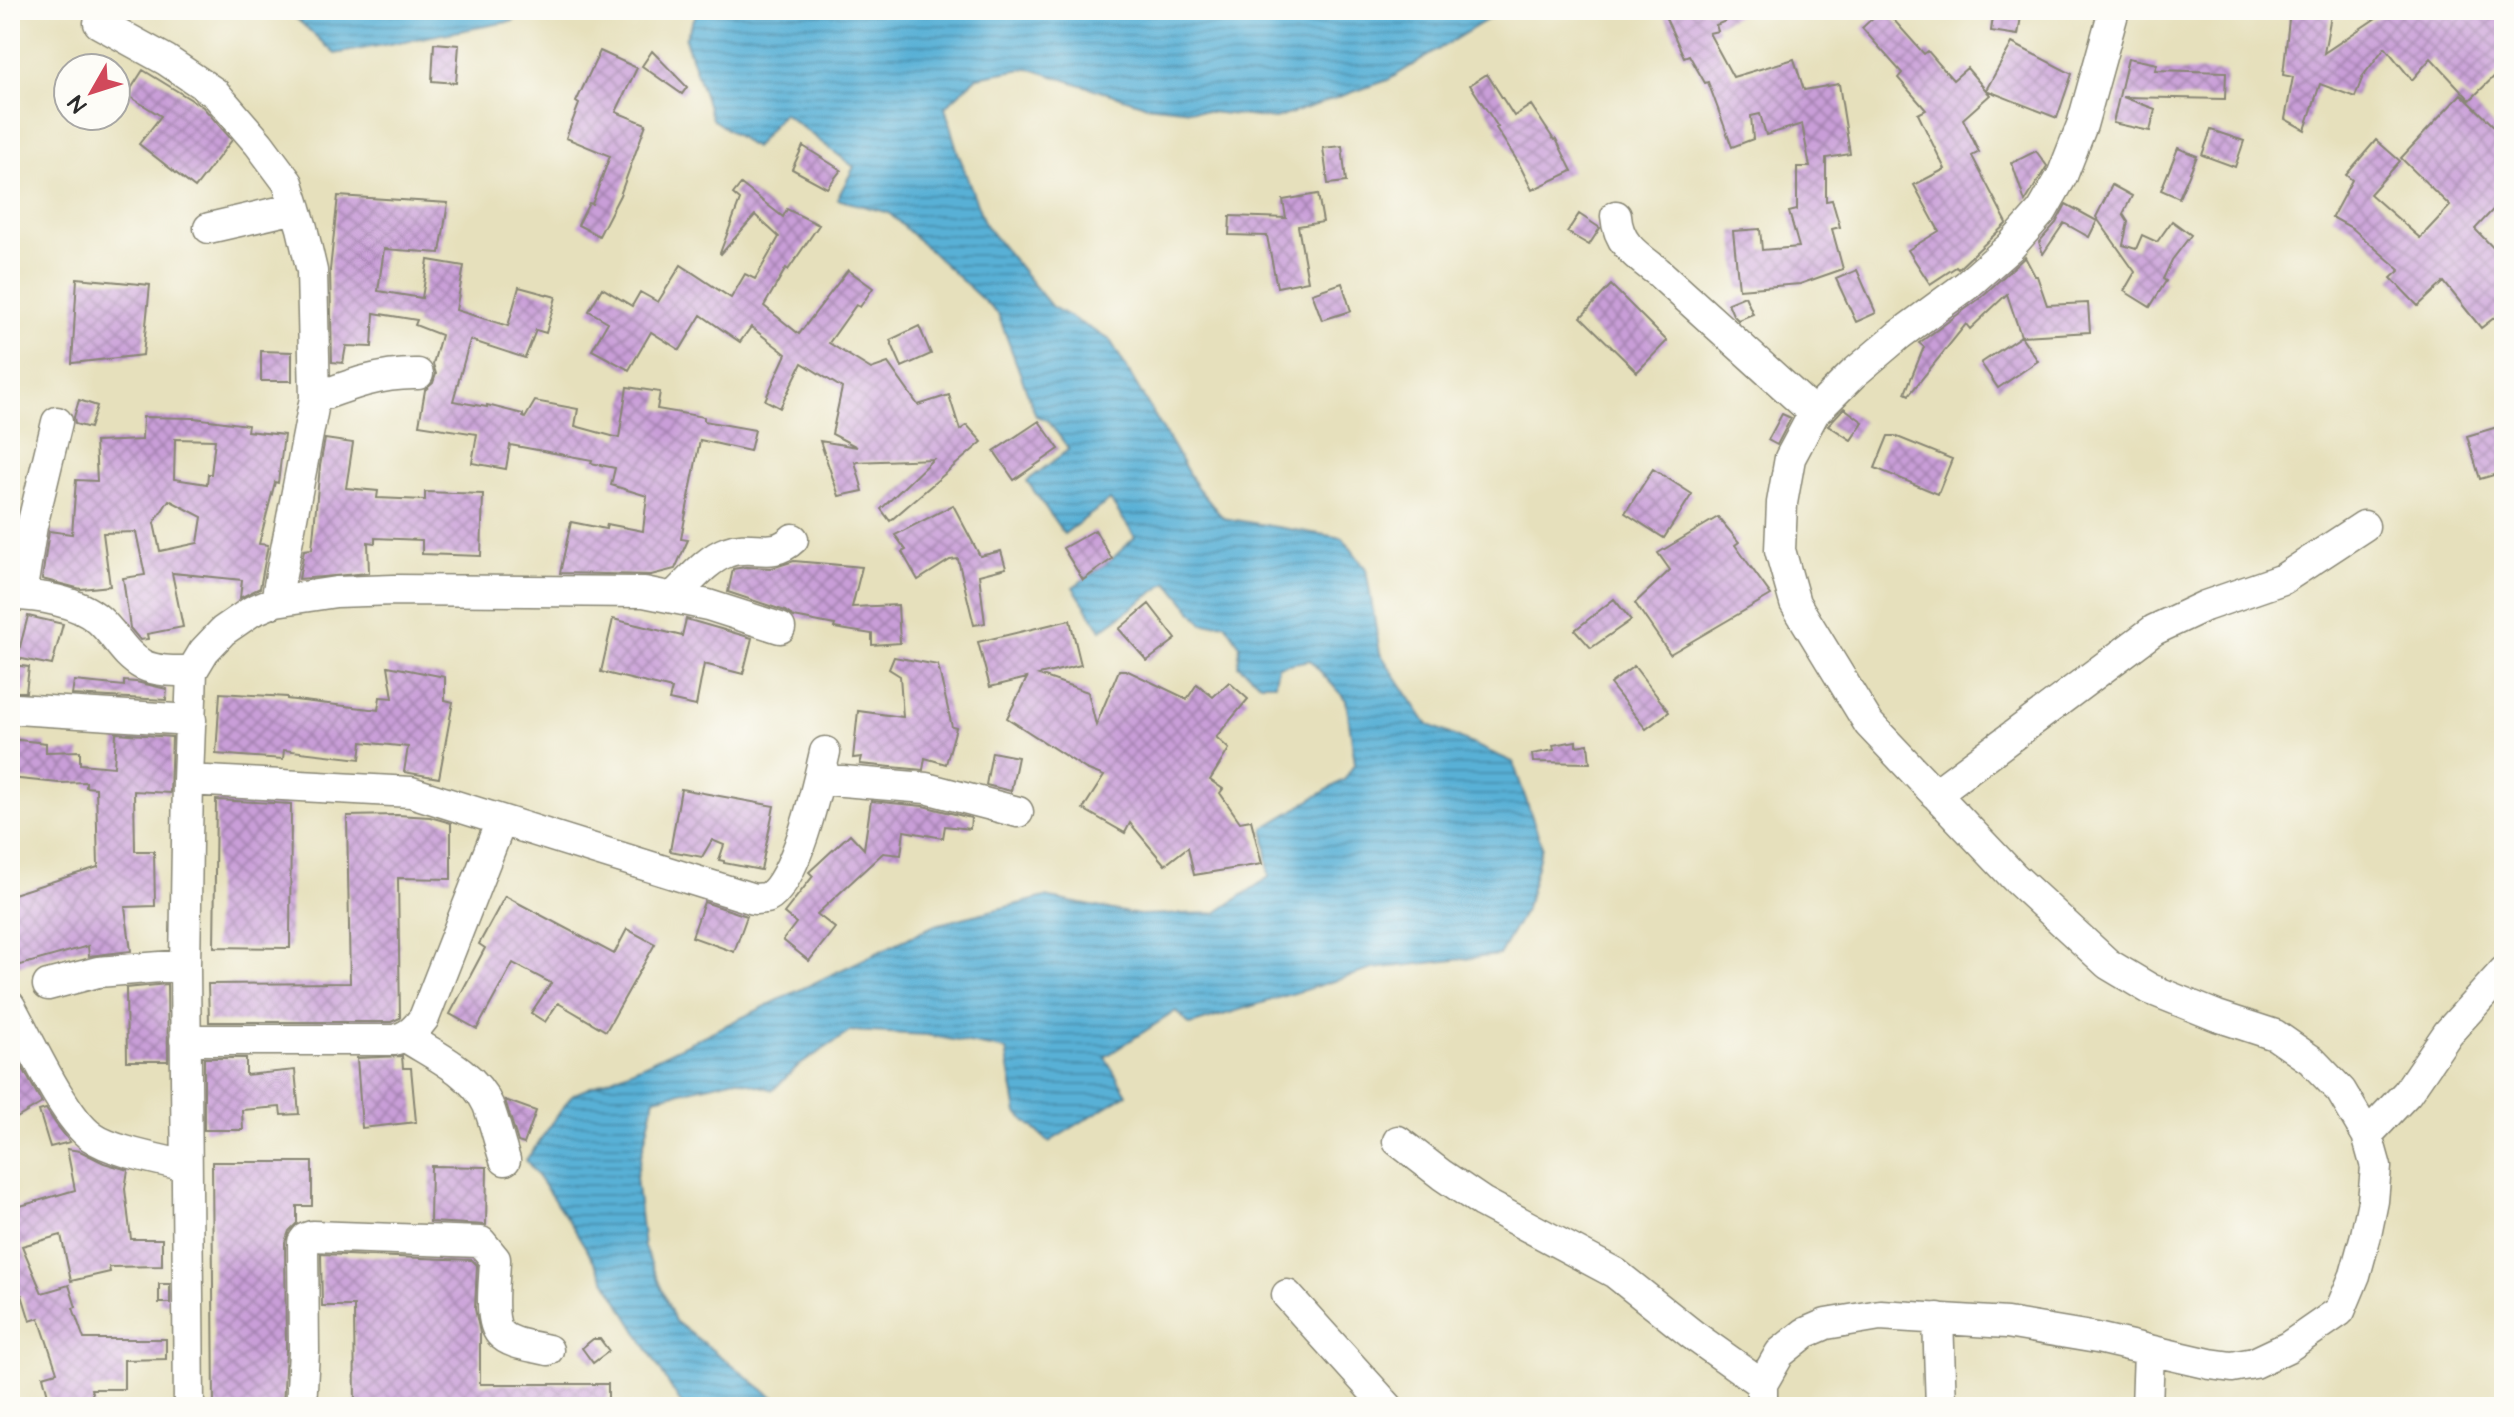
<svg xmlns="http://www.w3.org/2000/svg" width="2514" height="1417" font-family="'Architects Daughter',sans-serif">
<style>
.water{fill:url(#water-rules);stroke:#426e80;stroke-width:2}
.building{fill:url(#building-cross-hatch);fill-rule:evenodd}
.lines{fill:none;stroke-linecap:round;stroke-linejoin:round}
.minor-casing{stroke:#888674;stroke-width:33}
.minor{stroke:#fff;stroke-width:30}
</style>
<defs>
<pattern id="water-rules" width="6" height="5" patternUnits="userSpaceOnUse" patternTransform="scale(2)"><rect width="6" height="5" fill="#59b0d6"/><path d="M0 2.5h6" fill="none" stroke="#4a8fae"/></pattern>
<pattern id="building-cross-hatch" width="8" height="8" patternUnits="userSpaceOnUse" patternTransform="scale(2)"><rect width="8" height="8" fill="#c99ed8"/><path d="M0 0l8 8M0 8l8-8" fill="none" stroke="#a381af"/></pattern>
</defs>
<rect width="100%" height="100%" fill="#fdfcf7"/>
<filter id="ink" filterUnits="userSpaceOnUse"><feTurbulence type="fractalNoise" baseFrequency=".0125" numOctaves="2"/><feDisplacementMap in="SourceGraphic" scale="16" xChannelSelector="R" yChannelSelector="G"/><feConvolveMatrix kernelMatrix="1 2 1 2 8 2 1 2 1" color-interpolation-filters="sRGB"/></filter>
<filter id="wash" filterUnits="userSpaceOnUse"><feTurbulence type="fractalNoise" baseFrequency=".006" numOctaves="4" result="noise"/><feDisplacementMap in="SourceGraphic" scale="32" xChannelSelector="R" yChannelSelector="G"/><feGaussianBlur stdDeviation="1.8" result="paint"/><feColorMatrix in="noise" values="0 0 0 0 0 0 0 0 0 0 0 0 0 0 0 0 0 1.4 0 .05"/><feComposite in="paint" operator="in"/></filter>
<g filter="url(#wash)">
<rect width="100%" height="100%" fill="#e6e0bc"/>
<path class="water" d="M 287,10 L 525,10 L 513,21 L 335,54 Z
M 698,10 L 1503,10 L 1388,80 L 1275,119 L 1145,105 L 1028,68 L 977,77 L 945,107 L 957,150 L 985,225 L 1051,306 L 1110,340 L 1196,486 L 1223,518 L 1343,538 L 1366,569 L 1380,653 L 1427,724 L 1513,762 L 1542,846 L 1526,908 L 1499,955 L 1373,969 L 1190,1025 L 1176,1011 L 1105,1057 L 1127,1094 L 1049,1142 L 1017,1113 L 1006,1050 L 927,1035 L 851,1031 L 797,1067 L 773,1090 L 736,1079 L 655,1098 L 636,1177 L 644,1247 L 675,1321 L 769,1394 L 791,1407 L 683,1407 L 573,1227 L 526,1160 L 572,1095 L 645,1064 L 935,925 L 1045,897 L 1139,915 L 1216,913 L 1269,877 L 1264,828 L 1345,779 L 1355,763 L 1346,700 L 1310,660 L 1278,666 L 1275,683 L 1260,683 L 1238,665 L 1240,645 L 1225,623 L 1203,624 L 1168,582 L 1101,630 L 1073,587 L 1112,559 L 1135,537 L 1110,500 L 1064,534 L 1027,481 L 1069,449 L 1047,420 L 1036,416 L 998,314 L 889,213 L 837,199 L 854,167 L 783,113 L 754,148 L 712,119 L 685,39 Z"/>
<g id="blocks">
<path class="building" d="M 1662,10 L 1751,10 L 1716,25 L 1718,31 L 1709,33 L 1733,77 L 1794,59 L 1804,90 L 1839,84 L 1850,154 L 1826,158 L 1826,201 L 1832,200 L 1840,227 L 1832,229 L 1843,269 L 1800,284 L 1739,289 L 1733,231 L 1760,229 L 1762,250 L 1799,247 L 1789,212 L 1797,210 L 1797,167 L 1810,167 L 1802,124 L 1766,135 L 1760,114 L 1751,116 L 1753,139 L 1732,147 L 1708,82 L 1705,83 L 1689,55 L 1684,57 Z
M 1881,10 L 1885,10 L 1924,54 L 1928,51 L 1953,80 L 1967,68 L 1990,95 L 1963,119 L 1979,152 L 1972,156 L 2007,223 L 1958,269 L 1956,267 L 1930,284 L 1908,250 L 1939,231 L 1914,185 L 1945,169 L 1918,114 L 1926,110 L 1898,78 L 1902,73 L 1862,28 Z
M 1994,10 L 2022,10 L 2018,35 L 1991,31 Z
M 2290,10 L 2332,10 L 2324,53 L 2388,10 L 2504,10 L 2504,67 L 2470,100 L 2431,58 L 2412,80 L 2385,47 L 2363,76 L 2355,97 L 2320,84 L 2305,130 L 2285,119 L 2293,77 L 2283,75 Z
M 434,43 L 459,45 L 456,83 L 432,81 Z
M 2012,43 L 2072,74 L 2057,118 L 1986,90 Z
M 600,51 L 637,68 L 616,112 L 646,124 L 620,195 L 599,236 L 578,225 L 589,203 L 592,204 L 610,156 L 566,138 L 579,104 L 576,102 Z
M 652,51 L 687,87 L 682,94 L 642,66 Z
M 2128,58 L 2157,64 L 2155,70 L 2226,72 L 2225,99 L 2123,97 L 2155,109 L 2150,131 L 2113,123 Z
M 143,70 L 203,107 L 232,140 L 195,188 L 139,144 L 161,116 L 127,95 Z
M 1487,74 L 1514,116 L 1531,105 L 1554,140 L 1556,139 L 1572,171 L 1532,190 L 1518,162 L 1496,128 L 1498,127 L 1470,85 Z
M 2461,94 L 2504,136 L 2504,178 L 2494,188 L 2504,198 L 2475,229 L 2504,259 L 2504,310 L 2481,328 L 2444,282 L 2418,306 L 2391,278 L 2400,270 L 2352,228 L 2332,217 L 2352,180 L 2346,175 L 2376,140 L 2400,161 L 2370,194 L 2420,238 L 2450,206 L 2401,158 Z
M 2211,130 L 2244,141 L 2235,167 L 2202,155 Z
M 803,146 L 841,170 L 827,188 L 792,169 Z
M 1342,146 L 1346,182 L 1328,184 L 1323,148 Z
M 2178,148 L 2197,156 L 2179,198 L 2161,190 Z
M 2036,151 L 2047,166 L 2025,202 L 2012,163 Z
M 741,184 L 783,217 L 787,209 L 819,225 L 788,270 L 786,268 L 764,306 L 799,334 L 848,270 L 873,288 L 860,307 L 856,305 L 829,343 L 871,369 L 888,363 L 918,405 L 949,395 L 960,430 L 967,425 L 982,442 L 890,521 L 881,509 L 933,459 L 855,462 L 863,491 L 839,496 L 820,441 L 857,447 L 832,434 L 842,388 L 802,363 L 780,408 L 765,400 L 786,354 L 751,327 L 740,342 L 701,315 L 680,350 L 651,332 L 629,370 L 592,350 L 608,322 L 589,311 L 602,288 L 632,306 L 640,292 L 658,302 L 681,265 L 731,298 L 745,274 L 755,279 L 779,237 L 755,215 L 721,254 L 720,253 L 740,200 L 733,194 Z
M 2112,185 L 2132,196 L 2123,214 L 2128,222 L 2123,245 L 2136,249 L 2142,235 L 2157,242 L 2172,221 L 2191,235 L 2172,260 L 2163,279 L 2166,281 L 2150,307 L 2124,291 L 2135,272 L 2096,217 Z
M 1318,194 L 1323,222 L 1298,226 L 1308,281 L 1277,287 L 1267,236 L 1229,235 L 1230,216 L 1286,218 L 1283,200 Z
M 338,196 L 448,203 L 440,253 L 384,249 L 378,291 L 422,298 L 428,260 L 464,266 L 456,310 L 508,326 L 519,287 L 556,297 L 546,333 L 536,330 L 525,358 L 470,340 L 453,401 L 487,407 L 487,405 L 523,414 L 523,417 L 525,418 L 535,401 L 578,409 L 575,426 L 619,438 L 627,387 L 660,392 L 657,409 L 704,417 L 704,421 L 755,430 L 750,451 L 700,440 L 681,539 L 688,540 L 675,569 L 651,575 L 560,573 L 571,522 L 606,529 L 607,524 L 643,531 L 647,496 L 611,485 L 615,468 L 591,463 L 592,460 L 510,445 L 506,469 L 472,463 L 477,434 L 419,425 L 425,390 L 433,383 L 436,374 L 433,364 L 441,335 L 415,325 L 417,320 L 374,313 L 372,347 L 346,346 L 343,363 L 332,362 L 330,270 Z
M 2066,204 L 2097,221 L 2089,237 L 2064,223 L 2043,254 L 2039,242 L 2056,223 Z
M 1579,214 L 1600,228 L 1589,245 L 1567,232 Z
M 2025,257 L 2035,276 L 2037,276 L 2047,305 L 2088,303 L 2090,332 L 2021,336 L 2038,361 L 1998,388 L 1981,363 L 2021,336 L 2007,294 L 1970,329 L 1966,324 L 1909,395 L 1905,393 L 1924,347 L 1919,343 L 1979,299 Z
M 1857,270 L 1876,313 L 1856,322 L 1836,279 Z
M 77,278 L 150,285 L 143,355 L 72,363 Z
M 1342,283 L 1351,311 L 1322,320 L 1312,293 Z
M 1611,285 L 1667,341 L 1637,372 L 1581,317 Z
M 1745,296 L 1753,314 L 1738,320 L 1733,315 L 1728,303 Z
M 919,326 L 931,354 L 902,367 L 890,340 Z
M 261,351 L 292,352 L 292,381 L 261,381 Z
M 79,400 L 97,406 L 90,428 L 75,424 L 74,417 Z
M 1844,408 L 1863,422 L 1851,440 L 1828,425 Z
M 1782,414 L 1791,418 L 1777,445 L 1768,440 Z
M 143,417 L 194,418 L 248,425 L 247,431 L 284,435 L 278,483 L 275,482 L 259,544 L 268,545 L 260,588 L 240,598 L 242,580 L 172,573 L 183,627 L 147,634 L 148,639 L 140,640 L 130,628 L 123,578 L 145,575 L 136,532 L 103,533 L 110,586 L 81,589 L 42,579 L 49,531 L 72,534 L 76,480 L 97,481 L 95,442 L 142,440 ZM 175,439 L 215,440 L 211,474 L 208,474 L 207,484 L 174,479 ZM 169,500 L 202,517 L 198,543 L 160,551 L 154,523 Z
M 1039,421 L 1059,449 L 1014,480 L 994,451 Z
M 2504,425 L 2504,472 L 2480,479 L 2467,436 Z
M 1888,436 L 1895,436 L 1952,459 L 1938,494 L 1875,468 Z
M 325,439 L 353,443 L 346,488 L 378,491 L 377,498 L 425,500 L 425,492 L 483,494 L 481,556 L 422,554 L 422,540 L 375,538 L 375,543 L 368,542 L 369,573 L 299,579 L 304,550 L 312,549 L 320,466 Z
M 1653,469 L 1692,494 L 1664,538 L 1625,513 Z
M 953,505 L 980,556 L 1001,551 L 1006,568 L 979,575 L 985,623 L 974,625 L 958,559 L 950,560 L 918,580 L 902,552 L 906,550 L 895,535 Z
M 1718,517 L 1739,542 L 1735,545 L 1771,595 L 1670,654 L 1635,603 L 1670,570 L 1658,553 Z
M 1095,530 L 1112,559 L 1083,580 L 1063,548 Z
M 794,561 L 862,567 L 852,607 L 898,605 L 900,643 L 872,645 L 872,634 L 834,628 L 835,625 L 794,617 L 785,611 L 728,592 L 733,569 L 746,567 L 772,568 Z
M 1614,599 L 1631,620 L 1591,648 L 1575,630 Z
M 1149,604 L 1176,639 L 1147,661 L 1119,629 Z
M 28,616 L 63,624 L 52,665 L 17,658 Z
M 613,619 L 682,636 L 686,619 L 752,638 L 743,674 L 704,664 L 696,706 L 669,700 L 672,689 L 601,672 Z
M 1070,620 L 1081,665 L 1039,675 L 1088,692 L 1096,725 L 1119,670 L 1126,670 L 1187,699 L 1197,684 L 1213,697 L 1229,682 L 1248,699 L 1216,737 L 1229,749 L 1210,780 L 1223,789 L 1220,793 L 1240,822 L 1251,820 L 1262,864 L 1194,875 L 1188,847 L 1165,865 L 1130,823 L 1125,833 L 1083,809 L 1104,776 L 1086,769 L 1007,718 L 1027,678 L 990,687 L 978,642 Z
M 894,657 L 938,665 L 952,727 L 956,728 L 946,764 L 925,758 L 923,770 L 860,764 L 862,757 L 853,758 L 858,711 L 903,717 L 900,676 L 889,669 Z
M 10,665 L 29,667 L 26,692 L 10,692 Z
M 388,666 L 445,677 L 445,700 L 453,702 L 439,778 L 404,772 L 408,747 L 362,742 L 360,759 L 284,750 L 283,759 L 216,754 L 220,693 L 287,697 L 287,699 L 378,710 L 380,697 L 393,698 Z
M 1634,666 L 1669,712 L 1646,729 L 1610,684 Z
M 74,681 L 124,686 L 124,681 L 136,682 L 167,689 L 166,700 L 72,695 Z
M 116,733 L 172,737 L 170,793 L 134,791 L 135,851 L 154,851 L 155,906 L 125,907 L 131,951 L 89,956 L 88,946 L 10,968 L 10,895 L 98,867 L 96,788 L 86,787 L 86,782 L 59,783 L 10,778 L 10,739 L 46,743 L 46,752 L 80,751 L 80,764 L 114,767 Z
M 1576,741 L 1576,746 L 1588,744 L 1590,763 L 1533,762 L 1532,754 L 1554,750 L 1553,745 Z
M 992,752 L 1018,757 L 1011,791 L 986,785 Z
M 681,789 L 774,806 L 761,870 L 724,863 L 724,861 L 719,860 L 724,845 L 712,840 L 702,857 L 670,851 Z
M 216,800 L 291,804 L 290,948 L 214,947 Z
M 871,801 L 923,806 L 971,818 L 970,829 L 945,826 L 943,838 L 904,831 L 901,855 L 883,853 L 817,914 L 835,928 L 809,961 L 783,940 L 796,923 L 784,913 L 813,876 L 809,872 L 850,834 L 864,849 Z
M 397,815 L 430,817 L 451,823 L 451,879 L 398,878 L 400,1018 L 391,1022 L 209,1022 L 208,984 L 350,983 L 347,816 Z
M 505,896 L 614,954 L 627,929 L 655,944 L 606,1031 L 558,1003 L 545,1022 L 531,1013 L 551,983 L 513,963 L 477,1029 L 450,1014 L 485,948 L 479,944 Z
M 704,902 L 747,916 L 734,952 L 692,937 Z
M 167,984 L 168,1061 L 127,1061 L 126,988 Z
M 10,1045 L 42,1103 L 10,1122 Z
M 402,1056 L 403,1068 L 411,1068 L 416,1122 L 362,1128 L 357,1058 Z
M 204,1058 L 246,1058 L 246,1075 L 295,1070 L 299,1114 L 281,1115 L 280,1107 L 242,1110 L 243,1130 L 204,1130 Z
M 505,1100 L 536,1111 L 524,1144 L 518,1142 Z
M 46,1109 L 56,1124 L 70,1142 L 50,1147 L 39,1111 Z
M 67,1149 L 80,1151 L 104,1163 L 128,1170 L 125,1189 L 131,1239 L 162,1239 L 162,1266 L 109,1267 L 110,1272 L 71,1281 L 61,1235 L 22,1246 L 42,1293 L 69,1285 L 76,1307 L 73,1308 L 84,1339 L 166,1339 L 166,1359 L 124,1360 L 124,1389 L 91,1389 L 96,1407 L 51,1407 L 43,1376 L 57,1372 L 39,1318 L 30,1321 L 22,1295 L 19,1297 L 10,1277 L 10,1209 L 75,1190 Z
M 212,1162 L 312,1162 L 312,1206 L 297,1206 L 297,1223 L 289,1231 L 285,1242 L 286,1351 L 283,1407 L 214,1407 Z
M 431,1166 L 487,1167 L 486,1225 L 430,1222 Z
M 321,1254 L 472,1260 L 477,1265 L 475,1309 L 480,1333 L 480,1384 L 608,1384 L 608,1407 L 355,1407 L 354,1306 L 322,1306 Z
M 159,1284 L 170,1284 L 170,1303 L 159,1303 Z
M 593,1339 L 600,1339 L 609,1351 L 593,1363 L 582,1348 Z"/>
</g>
</g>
<g filter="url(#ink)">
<use href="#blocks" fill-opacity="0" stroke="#888674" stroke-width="2"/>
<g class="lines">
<defs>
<path id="minor" d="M 99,23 L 166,60 L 215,93 L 259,144 L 288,183 L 302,228 L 312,271 L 315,398 L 276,601
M 1616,216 C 1618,244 1636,255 1657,271 L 1814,413
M 209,228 L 296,208
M 315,398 C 349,385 381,373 418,374
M 10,595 C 39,595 77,601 99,620 C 115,634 124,655 143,665 C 158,672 176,671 192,671
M 21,595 L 32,526 L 57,422
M 674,596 C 689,582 707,559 727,552 C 753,542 771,560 793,539
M 16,709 L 191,720
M 819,779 L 926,788 L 1018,812
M 188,780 L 411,792 L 754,899 C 755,899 766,898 767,898 C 796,884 818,783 825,752
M 1935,794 L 2154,630 L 2205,606 L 2283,579 L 2364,526
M 48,985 L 98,972 L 185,965
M 10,1006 C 28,1038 64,1118 92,1137 C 111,1151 162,1160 186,1166
M 406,1037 C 434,1055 474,1073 488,1105 C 495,1123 499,1142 505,1160
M 185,1040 L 394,1040 C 409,1036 415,1030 424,1018 L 501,821
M 2367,1135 L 2407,1093 L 2448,1033 L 2504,971
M 1398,1141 L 1442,1175 L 1482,1202 L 1615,1273 L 1693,1335 L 1762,1384
M 1287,1295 L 1388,1407
M 1938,1318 L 1941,1407
M 189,1407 L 185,965 L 188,780 L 192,671 L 204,651 L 223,631 L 252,611 L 276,601 L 336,592 L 394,590 L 644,592 L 708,605 L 780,628
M 301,1407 L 304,1351 L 303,1242 L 306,1238 L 312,1236 L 481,1242 L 495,1259 C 495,1278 488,1319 500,1333 C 510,1345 534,1346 548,1350
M 1762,1407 L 1762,1384 L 1780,1353 L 1805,1333 L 1826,1324 L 1880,1315 L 2007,1323 L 2097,1338 L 2210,1364 L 2232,1367 L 2254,1363 L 2288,1347 L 2340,1311 L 2355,1275 L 2366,1235 L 2373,1201 L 2376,1167 L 2367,1135 L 2341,1091 L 2311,1060 L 2275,1035 L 2217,1016 L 2150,989 L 2108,964 L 2014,877 L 1869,724 L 1795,603 L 1780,550 L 1782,503 L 1790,458 L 1814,413 L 1853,374 L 1899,335 L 1967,285 L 2010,247 L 2042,211 L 2062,176 L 2082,125 L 2114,10
M 2147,1407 L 2149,1351"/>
</defs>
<use href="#minor" class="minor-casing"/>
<use href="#minor" class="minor"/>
</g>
</g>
<rect width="2514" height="1417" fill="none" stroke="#fdfcf7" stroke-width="40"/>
<g transform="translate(92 92) rotate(231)"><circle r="38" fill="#fdfcf7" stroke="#a9a8a5" stroke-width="2"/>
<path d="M0-6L14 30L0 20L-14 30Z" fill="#d1495b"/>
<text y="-12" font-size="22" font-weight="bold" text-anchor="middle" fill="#2b2b2b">N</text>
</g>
</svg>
